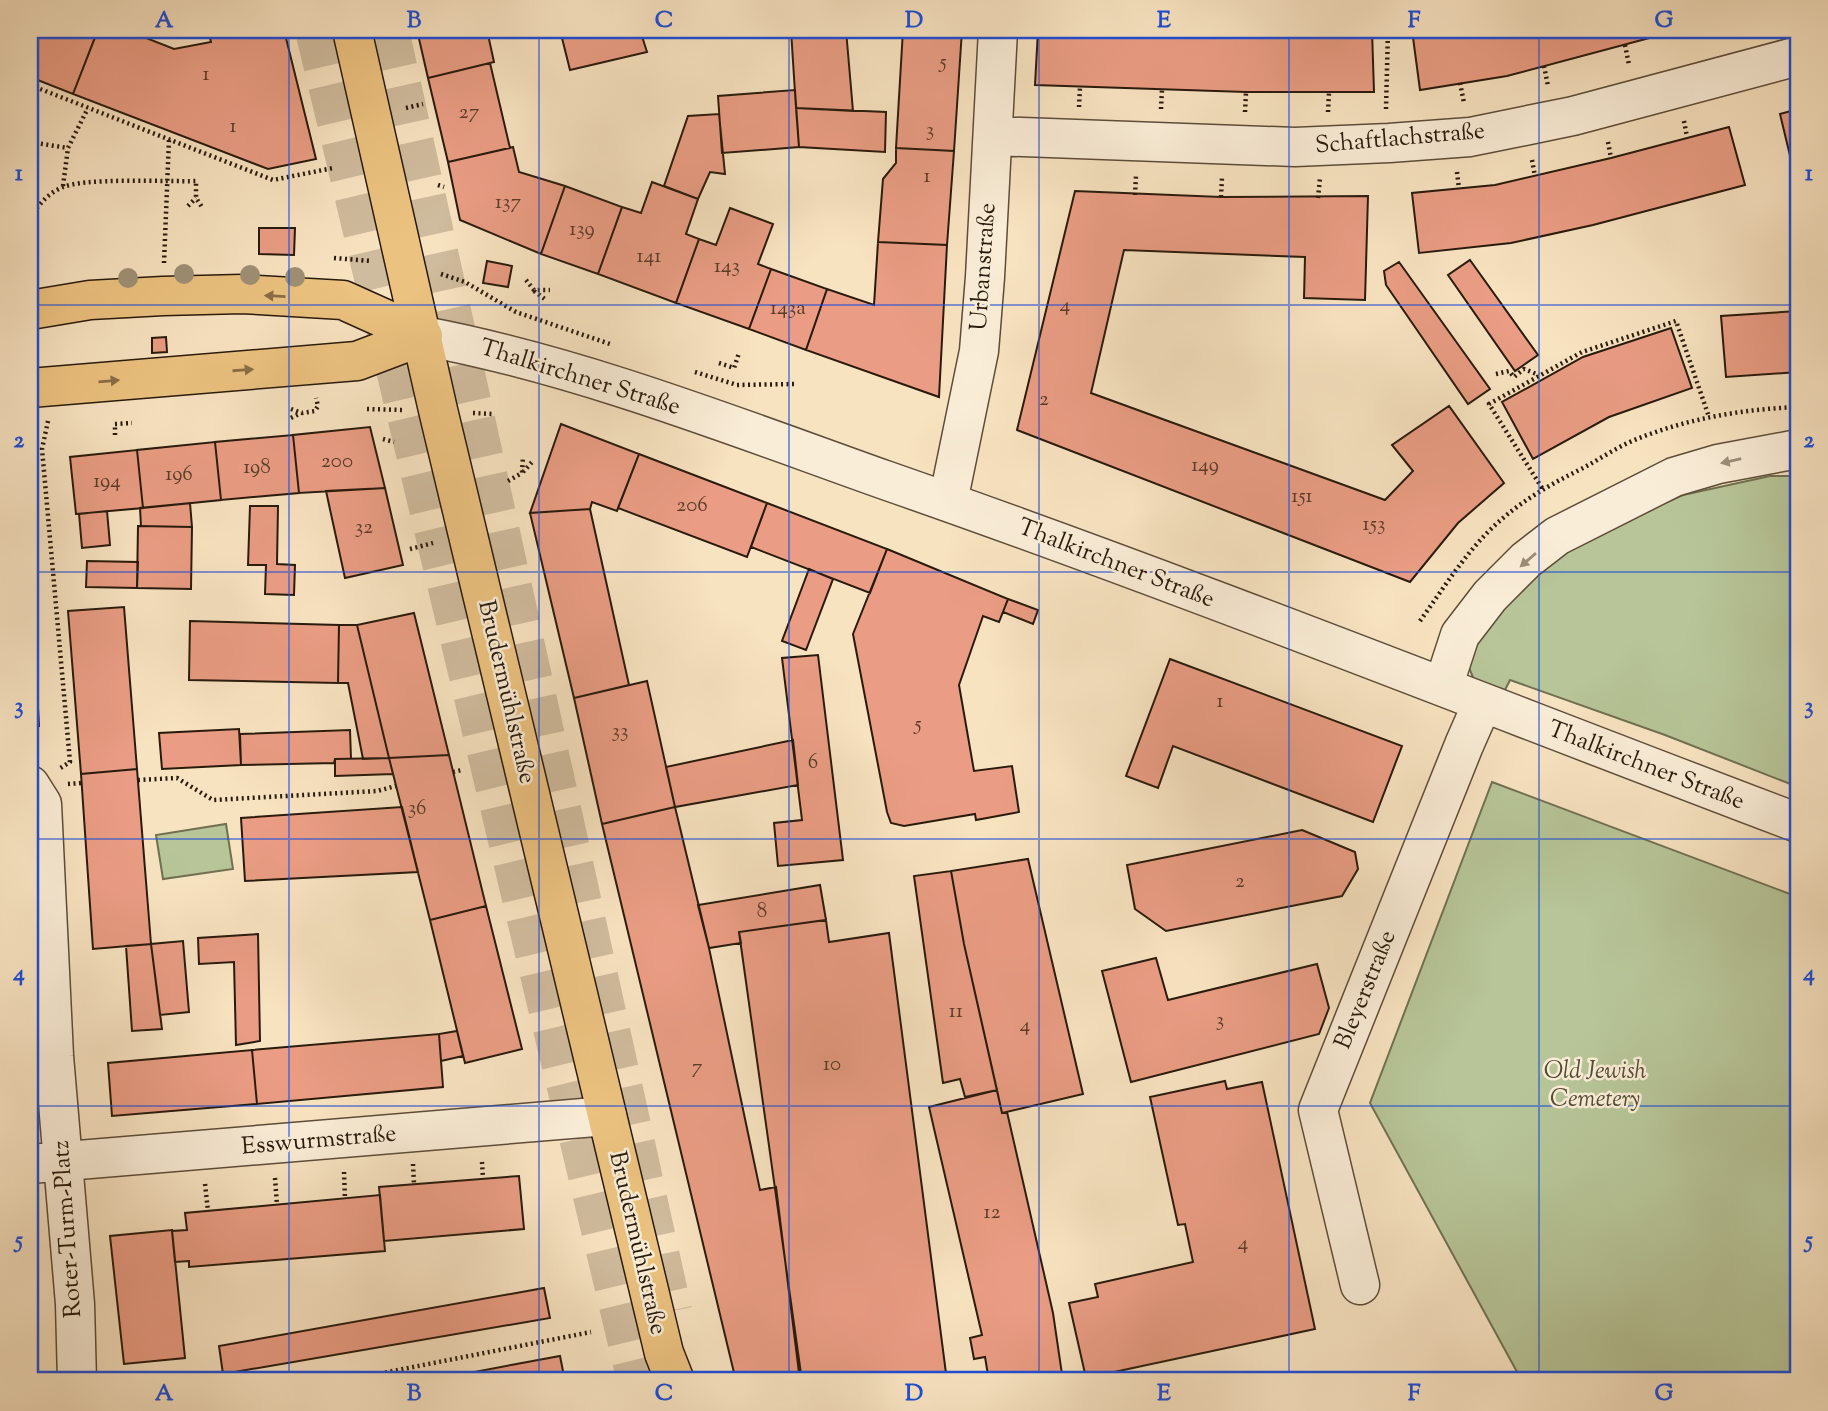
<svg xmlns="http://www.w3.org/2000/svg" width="1828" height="1411" font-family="'Sorts Mill Goudy',serif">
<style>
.green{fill:#b7c598;stroke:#707052;stroke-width:2}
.building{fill:#ea9d84;stroke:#291a0c;stroke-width:2}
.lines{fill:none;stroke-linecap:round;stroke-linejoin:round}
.highway-tunnel{stroke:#cfbb9d;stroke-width:38;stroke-dasharray:38 19;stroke-linecap:butt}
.minor-casing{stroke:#5d4c39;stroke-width:41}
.major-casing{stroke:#291a0c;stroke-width:41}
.path{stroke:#291a0c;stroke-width:4.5;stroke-dasharray:2 3.5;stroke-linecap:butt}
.minor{stroke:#faedd7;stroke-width:38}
.major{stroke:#ecc280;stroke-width:38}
.tree{fill:#9e9075}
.oneway{fill:#8a6e46}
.oneway2{fill:#9c8e7c}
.grid{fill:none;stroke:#1d4ed8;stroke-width:2;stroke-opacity:0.55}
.labels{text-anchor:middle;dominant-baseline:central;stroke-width:5;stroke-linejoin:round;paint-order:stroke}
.number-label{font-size:21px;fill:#593b2a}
.street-label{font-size:24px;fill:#291a0c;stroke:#faedd7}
.park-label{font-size:24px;font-style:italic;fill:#544d36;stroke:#faedd7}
.neatline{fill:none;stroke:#1d4ed8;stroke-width:2.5}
.grid-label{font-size:23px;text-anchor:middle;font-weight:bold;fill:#1d4ed8}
</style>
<rect width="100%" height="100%" fill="#f8e3c1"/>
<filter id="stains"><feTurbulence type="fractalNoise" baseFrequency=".00286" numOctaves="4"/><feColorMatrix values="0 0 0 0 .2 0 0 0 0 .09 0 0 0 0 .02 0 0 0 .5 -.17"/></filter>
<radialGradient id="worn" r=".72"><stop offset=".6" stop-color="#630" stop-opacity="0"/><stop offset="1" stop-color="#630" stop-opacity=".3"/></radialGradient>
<path class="green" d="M 1770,476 L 1798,476 L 1798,787 L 1665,735 L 1510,680 L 1505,690 L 1474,680 L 1465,658 L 1501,611 L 1536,573 L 1570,545 L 1683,495 Z
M 1492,782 L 1798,897 L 1798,1381 L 1522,1381 L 1370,1103 Z
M 226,824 L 233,869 L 163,879 L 156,835 Z"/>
<path class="building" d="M 30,30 L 77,30 L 95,37 L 73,94 L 30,77 Z
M 98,30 L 126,30 L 174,49 L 211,42 L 208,30 L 284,30 L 316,159 L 268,169 L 73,94 Z
M 417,30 L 487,30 L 494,62 L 428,78 Z
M 560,30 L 640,30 L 647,52 L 570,70 Z
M 791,30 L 846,30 L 853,111 L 796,108 Z
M 903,30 L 962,30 L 954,151 L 896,148 Z
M 1038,30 L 1096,30 L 1096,33 L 1136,35 L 1136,30 L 1372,30 L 1374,92 L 1246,92 L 1035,85 Z
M 1412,30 L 1667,30 L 1668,33 L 1507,76 L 1420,90 Z
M 490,63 L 510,148 L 448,162 L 428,78 Z
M 795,90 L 799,147 L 722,153 L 718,96 Z
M 796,108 L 886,112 L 885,152 L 799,147 Z
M 1798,109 L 1798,163 L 1792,164 L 1780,114 Z
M 719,114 L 725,174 L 710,172 L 698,199 L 664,186 L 688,116 Z
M 1729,127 L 1745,185 L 1593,225 L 1511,243 L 1419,253 L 1412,193 L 1495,185 L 1611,158 Z
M 513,147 L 519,172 L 565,186 L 541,254 L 460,220 L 448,162 Z
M 896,148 L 954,151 L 947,245 L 878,242 L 883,179 L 896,163 Z
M 652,182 L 698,199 L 686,234 L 699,239 L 676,303 L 598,274 L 622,207 L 641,213 Z
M 565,186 L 622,207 L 598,274 L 541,254 Z
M 1075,191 L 1221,197 L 1368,196 L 1365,300 L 1304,298 L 1305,257 L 1124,250 L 1091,393 L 1385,500 L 1413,471 L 1392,445 L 1449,406 L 1504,483 L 1458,523 L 1410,582 L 1017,430 Z
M 730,208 L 773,224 L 758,264 L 771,269 L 749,329 L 676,303 L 699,239 L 716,245 Z
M 259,228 L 295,228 L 294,255 L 259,254 Z
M 878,242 L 947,245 L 939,397 L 806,350 L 827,289 L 874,305 Z
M 1470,260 L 1538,355 L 1515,371 L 1448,275 Z
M 487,261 L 512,266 L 508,287 L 483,283 Z
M 1399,262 L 1490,389 L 1468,404 L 1386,285 L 1384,271 Z
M 771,269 L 827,289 L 806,350 L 749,329 Z
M 1798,311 L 1798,372 L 1726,377 L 1721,316 Z
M 1671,328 L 1692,388 L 1609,417 L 1533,459 L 1502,402 L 1583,357 Z
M 166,337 L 167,352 L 152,353 L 152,338 Z
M 561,424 L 639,454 L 617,511 L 592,502 L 590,509 L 530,513 Z
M 370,427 L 385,488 L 299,493 L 293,435 Z
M 293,435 L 299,493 L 221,500 L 215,442 Z
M 215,442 L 221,500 L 143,508 L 137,450 Z
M 137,450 L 143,508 L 76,514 L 70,457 Z
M 639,454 L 767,503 L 747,557 L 618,508 Z
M 385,488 L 403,565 L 345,578 L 326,491 Z
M 190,503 L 192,527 L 141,526 L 140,508 Z
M 767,503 L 887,549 L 870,593 L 751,547 Z
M 250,506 L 278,506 L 277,564 L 295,565 L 294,595 L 265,594 L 266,565 L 248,565 Z
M 590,509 L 629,685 L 574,698 L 530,513 Z
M 107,511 L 110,545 L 82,548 L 79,514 Z
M 138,526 L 192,527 L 191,589 L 137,588 Z
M 887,549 L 1008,599 L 999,622 L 983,616 L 959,685 L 974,771 L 1012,766 L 1019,812 L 976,820 L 975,814 L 904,826 L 891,823 L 887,812 L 853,634 Z
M 87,561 L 138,562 L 137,588 L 86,587 Z
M 809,569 L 833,579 L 806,650 L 782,641 Z
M 1008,599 L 1038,610 L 1033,624 L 1003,612 Z
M 124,607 L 137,769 L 81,774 L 68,611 Z
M 414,613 L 449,755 L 389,758 L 357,625 Z
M 190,621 L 339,625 L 338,683 L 189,680 Z
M 339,625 L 357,625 L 389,758 L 363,759 L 348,683 L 338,683 Z
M 30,654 L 35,654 L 39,726 L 30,726 Z
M 818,655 L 843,860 L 778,866 L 774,823 L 802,820 L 782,658 Z
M 1170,659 L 1402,746 L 1373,822 L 1173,746 L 1158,788 L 1126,776 Z
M 647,681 L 675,807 L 602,824 L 574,698 Z
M 239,729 L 241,765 L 162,769 L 159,733 Z
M 350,730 L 351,759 L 335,759 L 334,763 L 241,765 L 240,734 Z
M 793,740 L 798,785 L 675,807 L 666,767 Z
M 449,755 L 486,906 L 430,920 L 389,758 Z
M 389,758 L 393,774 L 335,776 L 335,759 Z
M 137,769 L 151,944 L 93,949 L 81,774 Z
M 402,807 L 418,872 L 245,881 L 241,818 Z
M 675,807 L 709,948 L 760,1190 L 776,1187 L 800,1381 L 736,1381 L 602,824 Z
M 1302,830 L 1355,852 L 1358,869 L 1342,896 L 1166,931 L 1135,909 L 1127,865 Z
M 1028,859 L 1083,1094 L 1002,1113 L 964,944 L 951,871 Z
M 951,871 L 964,944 L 997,1090 L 965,1097 L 960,1079 L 943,1083 L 914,876 Z
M 820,885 L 826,920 L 739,932 L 741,943 L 709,948 L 698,905 Z
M 486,906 L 522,1049 L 465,1063 L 430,920 Z
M 826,920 L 829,942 L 889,933 L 947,1381 L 802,1381 L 739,932 Z
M 258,934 L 260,1041 L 236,1045 L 234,962 L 199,964 L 198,938 Z
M 183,941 L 189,1012 L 160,1015 L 151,944 Z
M 151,944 L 162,1029 L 132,1031 L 126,946 Z
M 1156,958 L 1168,1000 L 1317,964 L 1329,1008 L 1319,1034 L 1131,1082 L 1102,971 Z
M 457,1031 L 463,1056 L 441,1061 L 439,1034 Z
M 439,1034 L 443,1087 L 257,1104 L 252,1050 Z
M 252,1050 L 257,1104 L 112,1116 L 108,1063 Z
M 1225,1081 L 1227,1089 L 1262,1082 L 1315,1329 L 1086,1378 L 1069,1303 L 1098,1297 L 1095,1284 L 1193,1262 L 1185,1224 L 1178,1225 L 1150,1097 Z
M 997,1090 L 1002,1113 L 1007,1112 L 1053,1313 L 1063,1381 L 989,1381 L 985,1357 L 974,1359 L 970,1338 L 982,1335 L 929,1107 Z
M 519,1176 L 524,1229 L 384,1241 L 379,1187 Z
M 380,1195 L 385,1251 L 189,1267 L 189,1261 L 175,1262 L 172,1231 L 187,1230 L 185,1213 Z
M 172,1230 L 185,1358 L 124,1364 L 110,1236 Z
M 544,1288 L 550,1318 L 223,1374 L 219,1346 Z
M 560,1356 L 565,1381 L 427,1381 L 511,1365 Z"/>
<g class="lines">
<path class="highway-tunnel" d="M 314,30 L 636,1381
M 390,30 L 673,1311"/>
<defs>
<path id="minor" d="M 993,136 L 1295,147 L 1389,143 L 1470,137 L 1573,116 L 1798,56
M 423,336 C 578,365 736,427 885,480 C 1192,587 1494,708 1798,823
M 948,502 L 979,351 L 985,277 L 998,30
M 1443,687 L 1460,635 L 1490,596 L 1526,560 L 1557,536 L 1674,477 L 1718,464 L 1798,449
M 30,785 L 42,804 L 54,1056 L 75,1304 L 77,1381
M 30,1164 L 607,1116
M 1360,1285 L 1318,1110 L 1464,745 L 1482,704"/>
<path id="major" d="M 352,30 L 438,410 L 664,1353 L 675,1381
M 30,310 L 90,300 L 163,296 L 242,294 L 343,300 L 423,336
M 30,388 L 357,361 L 423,336"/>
</defs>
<use href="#minor" class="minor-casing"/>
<use href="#major" class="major-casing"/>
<path class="path" d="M 1625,45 L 1629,65
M 1544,66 L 1548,86
M 1460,83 L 1464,103
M 30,85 L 273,180 L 333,168
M 1079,107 L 1080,87
M 406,108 L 423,104
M 1161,109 L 1162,89
M 1386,109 L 1388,30
M 1245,112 L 1246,92
M 1328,112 L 1329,92
M 1684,121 L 1687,137
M 30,142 L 68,148
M 1608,142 L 1611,158
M 1532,160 L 1535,176
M 1457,172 L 1459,189
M 438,185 L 444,187
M 63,186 L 68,148 L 88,108
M 1135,195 L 1136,175
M 1221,197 L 1222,177
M 1318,198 L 1320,178
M 188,206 L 196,198
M 30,217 C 39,205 47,194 61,188 C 82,177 168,182 196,181 L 196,198 L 202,207
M 334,258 L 371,261
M 164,263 L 169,139
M 441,274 L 465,282 L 516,312 L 610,344
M 526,280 L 534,290 L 550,290
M 534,291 L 546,300
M 719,363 L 734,368 L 739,353
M 695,372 L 737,385 L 794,384
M 1496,374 L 1509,371 L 1514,377 L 1524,369 L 1539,375
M 291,409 L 302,413 L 315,411 L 318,406 L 316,398
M 367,409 L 404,410
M 473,413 L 493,414
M 291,418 L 301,413
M 48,421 L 42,449 L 70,762 L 59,769
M 115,435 L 115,424 L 132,423
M 383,439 L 394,442
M 523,472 L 533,461
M 508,481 L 522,473 L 523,457
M 1542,488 L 1489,404 L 1582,352 L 1676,321 L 1709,417
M 410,549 L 433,543
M 1420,621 C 1443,589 1464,555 1492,528 C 1520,501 1551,484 1585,467 C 1603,457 1622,444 1642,437 C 1691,418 1745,409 1798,407
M 453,772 L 462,770
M 138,780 L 177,778 L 213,800 L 377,791 L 396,786
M 68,784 L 81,783
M 482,1162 L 483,1179
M 413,1164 L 414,1184
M 344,1172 L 345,1199
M 275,1178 L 277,1205
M 205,1184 L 208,1211
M 342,1381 L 591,1332"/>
<use href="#minor" class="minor"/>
<use href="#major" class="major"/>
</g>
<g class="tree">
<circle cx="184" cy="274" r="10"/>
<circle cx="250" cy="275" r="10"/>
<circle cx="295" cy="277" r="10"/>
<circle cx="128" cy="278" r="10"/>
</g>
<defs><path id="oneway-solid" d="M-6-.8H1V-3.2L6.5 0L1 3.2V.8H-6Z" transform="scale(1.75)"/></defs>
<g class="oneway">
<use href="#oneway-solid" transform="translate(275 296) rotate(-177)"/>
<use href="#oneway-solid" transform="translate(243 370) rotate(-4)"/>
<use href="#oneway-solid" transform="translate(109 381) rotate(-5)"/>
</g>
<g class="oneway2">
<use href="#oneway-solid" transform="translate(1731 461) rotate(167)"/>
<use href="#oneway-solid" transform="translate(1528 560) rotate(139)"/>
</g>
<path class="grid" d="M 289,30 L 289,1381M 539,30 L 539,1381M 789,30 L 789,1381M 1039,30 L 1039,1381M 1289,30 L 1289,1381M 1539,30 L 1539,1381M 30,305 L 1798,305M 30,572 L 1798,572M 30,839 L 1798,839M 30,1106 L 1798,1106"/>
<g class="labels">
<g class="number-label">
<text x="943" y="63">5</text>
<text x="206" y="75">1</text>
<text x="469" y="113">27</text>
<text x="233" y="127">1</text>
<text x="930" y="131">3</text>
<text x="927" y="177">1</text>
<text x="508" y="203">137</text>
<text x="582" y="230">139</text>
<text x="649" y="257">141</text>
<text x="727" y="267">143</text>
<text x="1065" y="306">4</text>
<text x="788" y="309">143a</text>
<text x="1044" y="400">2</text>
<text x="337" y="462">200</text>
<text x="1205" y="466">149</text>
<text x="257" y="468">198</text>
<text x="179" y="475">196</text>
<text x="107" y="482">194</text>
<text x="1302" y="497">151</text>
<text x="692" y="506">206</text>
<text x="1374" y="525">153</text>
<text x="364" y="528">32</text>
<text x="1220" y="702">1</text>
<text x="918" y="725">5</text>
<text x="620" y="732">33</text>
<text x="813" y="763">6</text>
<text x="417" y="809">36</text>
<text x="1240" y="882">2</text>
<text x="762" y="912">8</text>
<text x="956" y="1012">11</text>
<text x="1220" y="1021">3</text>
<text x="1025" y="1026">4</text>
<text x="832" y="1065">10</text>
<text x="697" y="1068">7</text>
<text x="992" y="1213">12</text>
<text x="1243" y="1244">4</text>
</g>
<g class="street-label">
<text transform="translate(1400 139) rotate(-5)">Schaftlachstraße</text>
<text transform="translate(984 267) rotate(-86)">Urbanstraße</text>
<text transform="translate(580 378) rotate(17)">Thalkirchner Straße</text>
<text transform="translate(1116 564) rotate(21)">Thalkirchner Straße</text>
<text transform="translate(506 692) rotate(77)">Brudermühlstraße</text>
<text transform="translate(1646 766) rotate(21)">Thalkirchner Straße</text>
<text transform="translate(1366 990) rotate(-68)">Bleyerstraße</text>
<text transform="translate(319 1141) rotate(-5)">Esswurmstraße</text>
<text transform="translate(68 1229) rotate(-94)">Roter-Turm-Platz</text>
<text transform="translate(637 1243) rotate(77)">Brudermühlstraße</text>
</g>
<g class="park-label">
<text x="1595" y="1072">Old Jewish<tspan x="1595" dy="28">Cemetery</tspan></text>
</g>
</g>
<rect width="1828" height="1411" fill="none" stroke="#f8e3c1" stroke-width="77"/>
<rect x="38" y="38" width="1752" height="1334" class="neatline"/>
<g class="grid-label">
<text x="164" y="27">A</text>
<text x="414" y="27">B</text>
<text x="664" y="27">C</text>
<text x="914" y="27">D</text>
<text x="1164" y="27">E</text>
<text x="1414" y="27">F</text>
<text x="1664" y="27">G</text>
<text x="19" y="180">1</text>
<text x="1809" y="180">1</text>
<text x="19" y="447">2</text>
<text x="1809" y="447">2</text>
<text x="19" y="713">3</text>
<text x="1809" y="713">3</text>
<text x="19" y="980">4</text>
<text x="1809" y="980">4</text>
<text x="19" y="1247">5</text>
<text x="1809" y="1247">5</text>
<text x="164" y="1400">A</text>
<text x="414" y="1400">B</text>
<text x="664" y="1400">C</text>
<text x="914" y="1400">D</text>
<text x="1164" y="1400">E</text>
<text x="1414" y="1400">F</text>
<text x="1664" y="1400">G</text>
</g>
<rect width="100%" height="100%" filter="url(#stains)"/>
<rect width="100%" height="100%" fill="url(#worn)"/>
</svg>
